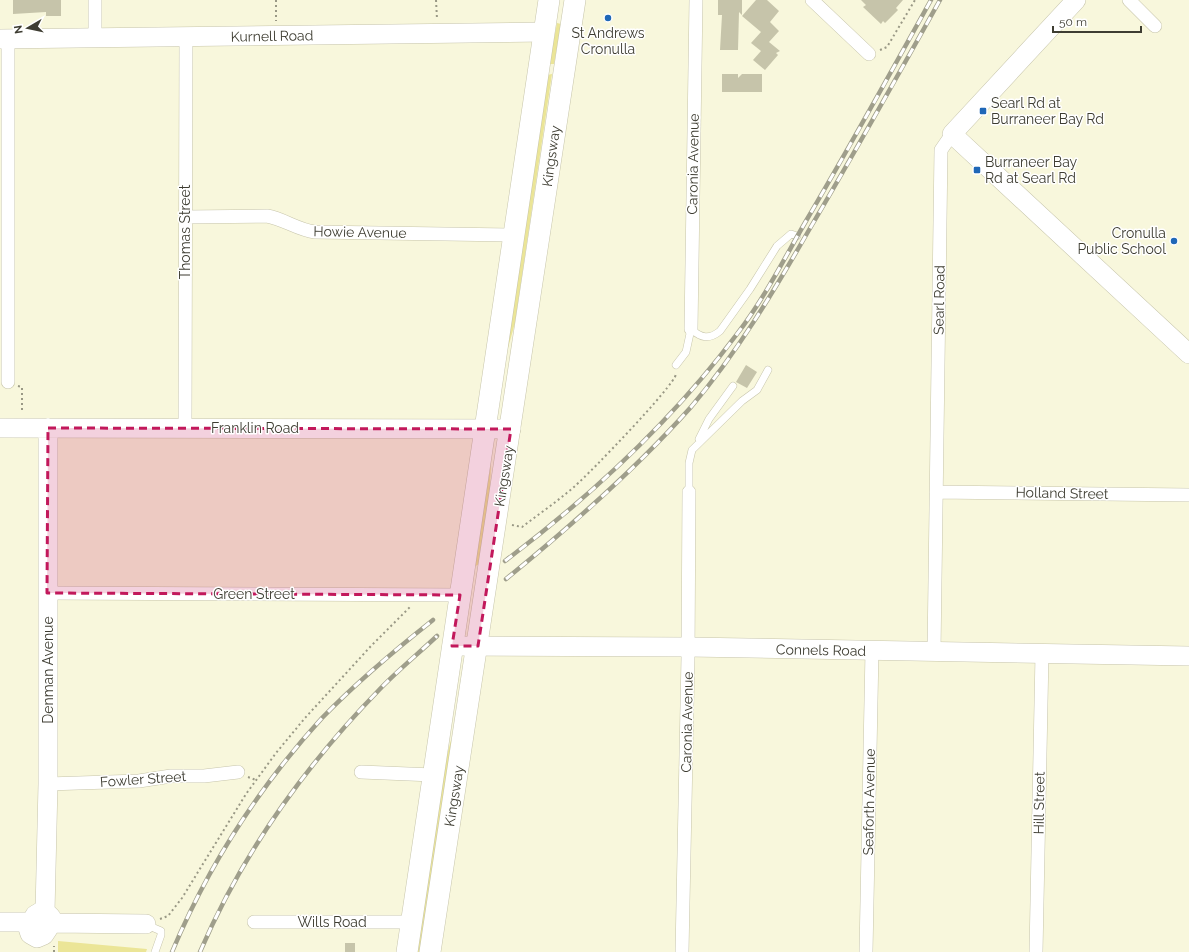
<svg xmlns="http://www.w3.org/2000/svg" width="1189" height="952" font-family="Raleway,sans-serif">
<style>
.green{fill:#ebe597}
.building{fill:#c6c4aa}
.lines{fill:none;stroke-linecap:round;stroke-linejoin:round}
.lane-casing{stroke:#c7c5ab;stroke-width:8}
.street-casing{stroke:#c7c5ab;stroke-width:14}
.secondary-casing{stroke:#c7c5ab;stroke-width:20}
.primary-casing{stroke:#c7c5ab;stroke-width:22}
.path{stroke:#999885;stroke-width:2;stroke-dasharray:2 3;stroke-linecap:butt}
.lane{stroke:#fff;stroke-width:7}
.street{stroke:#fff;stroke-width:13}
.secondary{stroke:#fff;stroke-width:19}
.primary{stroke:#fff;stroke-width:21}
.rail-casing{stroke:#9f9e8b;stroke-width:4.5}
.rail{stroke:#fff;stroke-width:3;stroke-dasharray:9;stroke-linecap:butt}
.marked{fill:#c2185b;fill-opacity:0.2;stroke:#c2185b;stroke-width:3;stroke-dasharray:8 5;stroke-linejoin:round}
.poi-dot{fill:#1f67b7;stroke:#fff;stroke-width:1.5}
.labels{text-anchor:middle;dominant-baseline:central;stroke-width:3;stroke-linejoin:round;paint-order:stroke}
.poi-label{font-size:14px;fill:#3e3d32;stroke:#fff;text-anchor:start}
.street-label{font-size:14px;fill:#3e3d32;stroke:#fff}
</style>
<rect width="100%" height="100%" fill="#f8f7dc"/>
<path class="green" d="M 557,23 L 561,24 L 555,59 L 554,64 L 549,64 Z
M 552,74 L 515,323 L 506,355 L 547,75 Z
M 491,463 L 490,489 L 479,564 L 474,567 Z
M 451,740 L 453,740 L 421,952 L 416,952 L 447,755 Z
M 58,941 L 147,949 L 146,952 L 58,952 Z"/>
<path class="building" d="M 13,0 L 61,0 L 61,16 L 46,16 L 46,12 L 13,14 Z
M 718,0 L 742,0 L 742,15 L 739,12 L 738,50 L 720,50 L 722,15 L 718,15 Z
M 756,0 L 767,0 L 779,11 L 770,22 L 779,31 L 769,42 L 780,51 L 776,53 L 778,55 L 765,70 L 753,60 L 761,51 L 751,43 L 761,32 L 742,16 Z
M 861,0 L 903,0 L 896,8 L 898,10 L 885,23 L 883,21 L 881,24 L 863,7 L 866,5 Z
M 722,74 L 738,74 L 738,78 L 742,74 L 762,74 L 762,92 L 722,92 Z
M 746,365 L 757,372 L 747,388 L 736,382 Z
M 345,943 L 355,943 L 355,952 L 345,952 Z"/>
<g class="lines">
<defs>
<path id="lane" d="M 691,329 C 701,338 709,340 720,331 L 750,289 L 777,246 L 791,234 L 797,236
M 676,365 L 686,352 L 691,329
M 699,439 L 709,419 L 733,386
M 689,492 L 689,463 L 692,450 L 742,401 L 757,390 L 768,370
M 147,925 L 161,931 L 161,935 L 155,952"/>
<path id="street" d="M 95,0 L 95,38
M 812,0 L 869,54
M 1129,0 L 1155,26
M 185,217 L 267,216 C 284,219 298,230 315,232 L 514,235
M 691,329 L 696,0
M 8,382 L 8,39
M 185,428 L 186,37
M 936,492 L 1189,495
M 47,593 L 460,595
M 934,652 L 941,150 L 952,134
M 361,772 L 433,775
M 48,784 L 139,781 L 171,776 L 204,776 L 238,772
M 254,922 L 411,922
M 682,952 L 688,657 L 689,492
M 866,952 L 872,651
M 1036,952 L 1042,654"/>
<path id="secondary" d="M 1076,0 L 952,134 L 1189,354
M 0,39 L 544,32
M 0,428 L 511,429
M 452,646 L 688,647 L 1189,656
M 40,912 L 47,913 L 51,917 L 52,923 L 44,935 L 37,938 L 30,934 L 28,928 L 35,915 Z
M 45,912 L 48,784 L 48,428
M 0,922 L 30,922
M 52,923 L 146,924"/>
<path id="primary" d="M 407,952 L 549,0
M 430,952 L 575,0"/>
</defs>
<use href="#lane" class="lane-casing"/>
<use href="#street" class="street-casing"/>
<use href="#secondary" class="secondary-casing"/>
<use href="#primary" class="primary-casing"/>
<path class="path" d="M 276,0 L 276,21
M 436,0 L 437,19
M 880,50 L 887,47 L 915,0
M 18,386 L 22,387 L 22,413
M 512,525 L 522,527 C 539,514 558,501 575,486 C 589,474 675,385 676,374
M 248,777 L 256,780
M 160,919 L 168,916 L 182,898 L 246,794 L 276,753 L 305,718 L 371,646 L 410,607
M 54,952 L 54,946"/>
<use href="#lane" class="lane"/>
<use href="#street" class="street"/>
<use href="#secondary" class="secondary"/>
<use href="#primary" class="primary"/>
<defs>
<path id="rail" d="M 505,561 C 591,496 672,421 737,334 C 764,299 784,259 806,221 C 849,148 890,74 931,0
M 506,579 C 571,526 635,470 691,407 C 737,353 774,291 809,230 C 854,154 897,77 940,0
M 172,952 C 208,866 259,787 322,718 C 356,683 395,650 433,620
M 200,952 C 242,854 305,766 379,690 C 397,671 418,654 437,636"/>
</defs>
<use href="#rail" class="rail-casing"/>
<use href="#rail" class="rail"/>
</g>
<path class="marked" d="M 48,428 L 511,429 L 478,646 L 452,646 L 460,595 L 47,593 Z"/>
<g class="poi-dot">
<circle cx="608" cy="18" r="4"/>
<rect x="979" y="107" width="8" height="8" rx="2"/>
<rect x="973" y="166" width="8" height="8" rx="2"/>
<circle cx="1174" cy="241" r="4"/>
</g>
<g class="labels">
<g class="poi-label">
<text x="608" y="33" text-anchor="middle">St Andrews<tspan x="608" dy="16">Cronulla</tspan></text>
<text x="991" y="103">Searl Rd at<tspan x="991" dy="16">Burraneer Bay Rd</tspan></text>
<text x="985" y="162">Burraneer Bay<tspan x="985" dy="16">Rd at Searl Rd</tspan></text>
<text x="1166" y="233" text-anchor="end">Cronulla<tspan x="1166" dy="16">Public School</tspan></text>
</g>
<g class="street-label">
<text transform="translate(272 36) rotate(-1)">Kurnell Road</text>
<text transform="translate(551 156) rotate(-82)">Kingsway</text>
<text transform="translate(693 164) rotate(-89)">Caronia Avenue</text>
<text transform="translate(185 232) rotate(-90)">Thomas Street</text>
<text transform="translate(360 232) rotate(1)">Howie Avenue</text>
<text transform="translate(939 300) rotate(-89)">Searl Road</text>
<text x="255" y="428">Franklin Road</text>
<text transform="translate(504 476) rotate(-81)">Kingsway</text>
<text transform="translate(1062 493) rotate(1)">Holland Street</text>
<text x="254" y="594">Green Street</text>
<text transform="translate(821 650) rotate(1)">Connels Road</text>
<text transform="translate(48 670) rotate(-90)">Denman Avenue</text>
<text transform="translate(687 722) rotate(-89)">Caronia Avenue</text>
<text transform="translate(143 779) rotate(-4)">Fowler Street</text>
<text transform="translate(454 796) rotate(-81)">Kingsway</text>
<text transform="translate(869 802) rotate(-89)">Seaforth Avenue</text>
<text transform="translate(1039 803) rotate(-89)">Hill Street</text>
<text x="332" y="922">Wills Road</text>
</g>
</g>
<g transform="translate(28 28) rotate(261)" stroke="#ffffff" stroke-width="3" paint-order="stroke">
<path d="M0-3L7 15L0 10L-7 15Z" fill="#3e3d32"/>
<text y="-6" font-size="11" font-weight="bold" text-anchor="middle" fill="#3e3d32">N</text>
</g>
<path d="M1053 26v6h88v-6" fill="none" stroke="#3e3d32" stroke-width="2"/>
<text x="1059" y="26" font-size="12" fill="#3e3d32" stroke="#ffffff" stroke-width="3" paint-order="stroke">50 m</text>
</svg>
